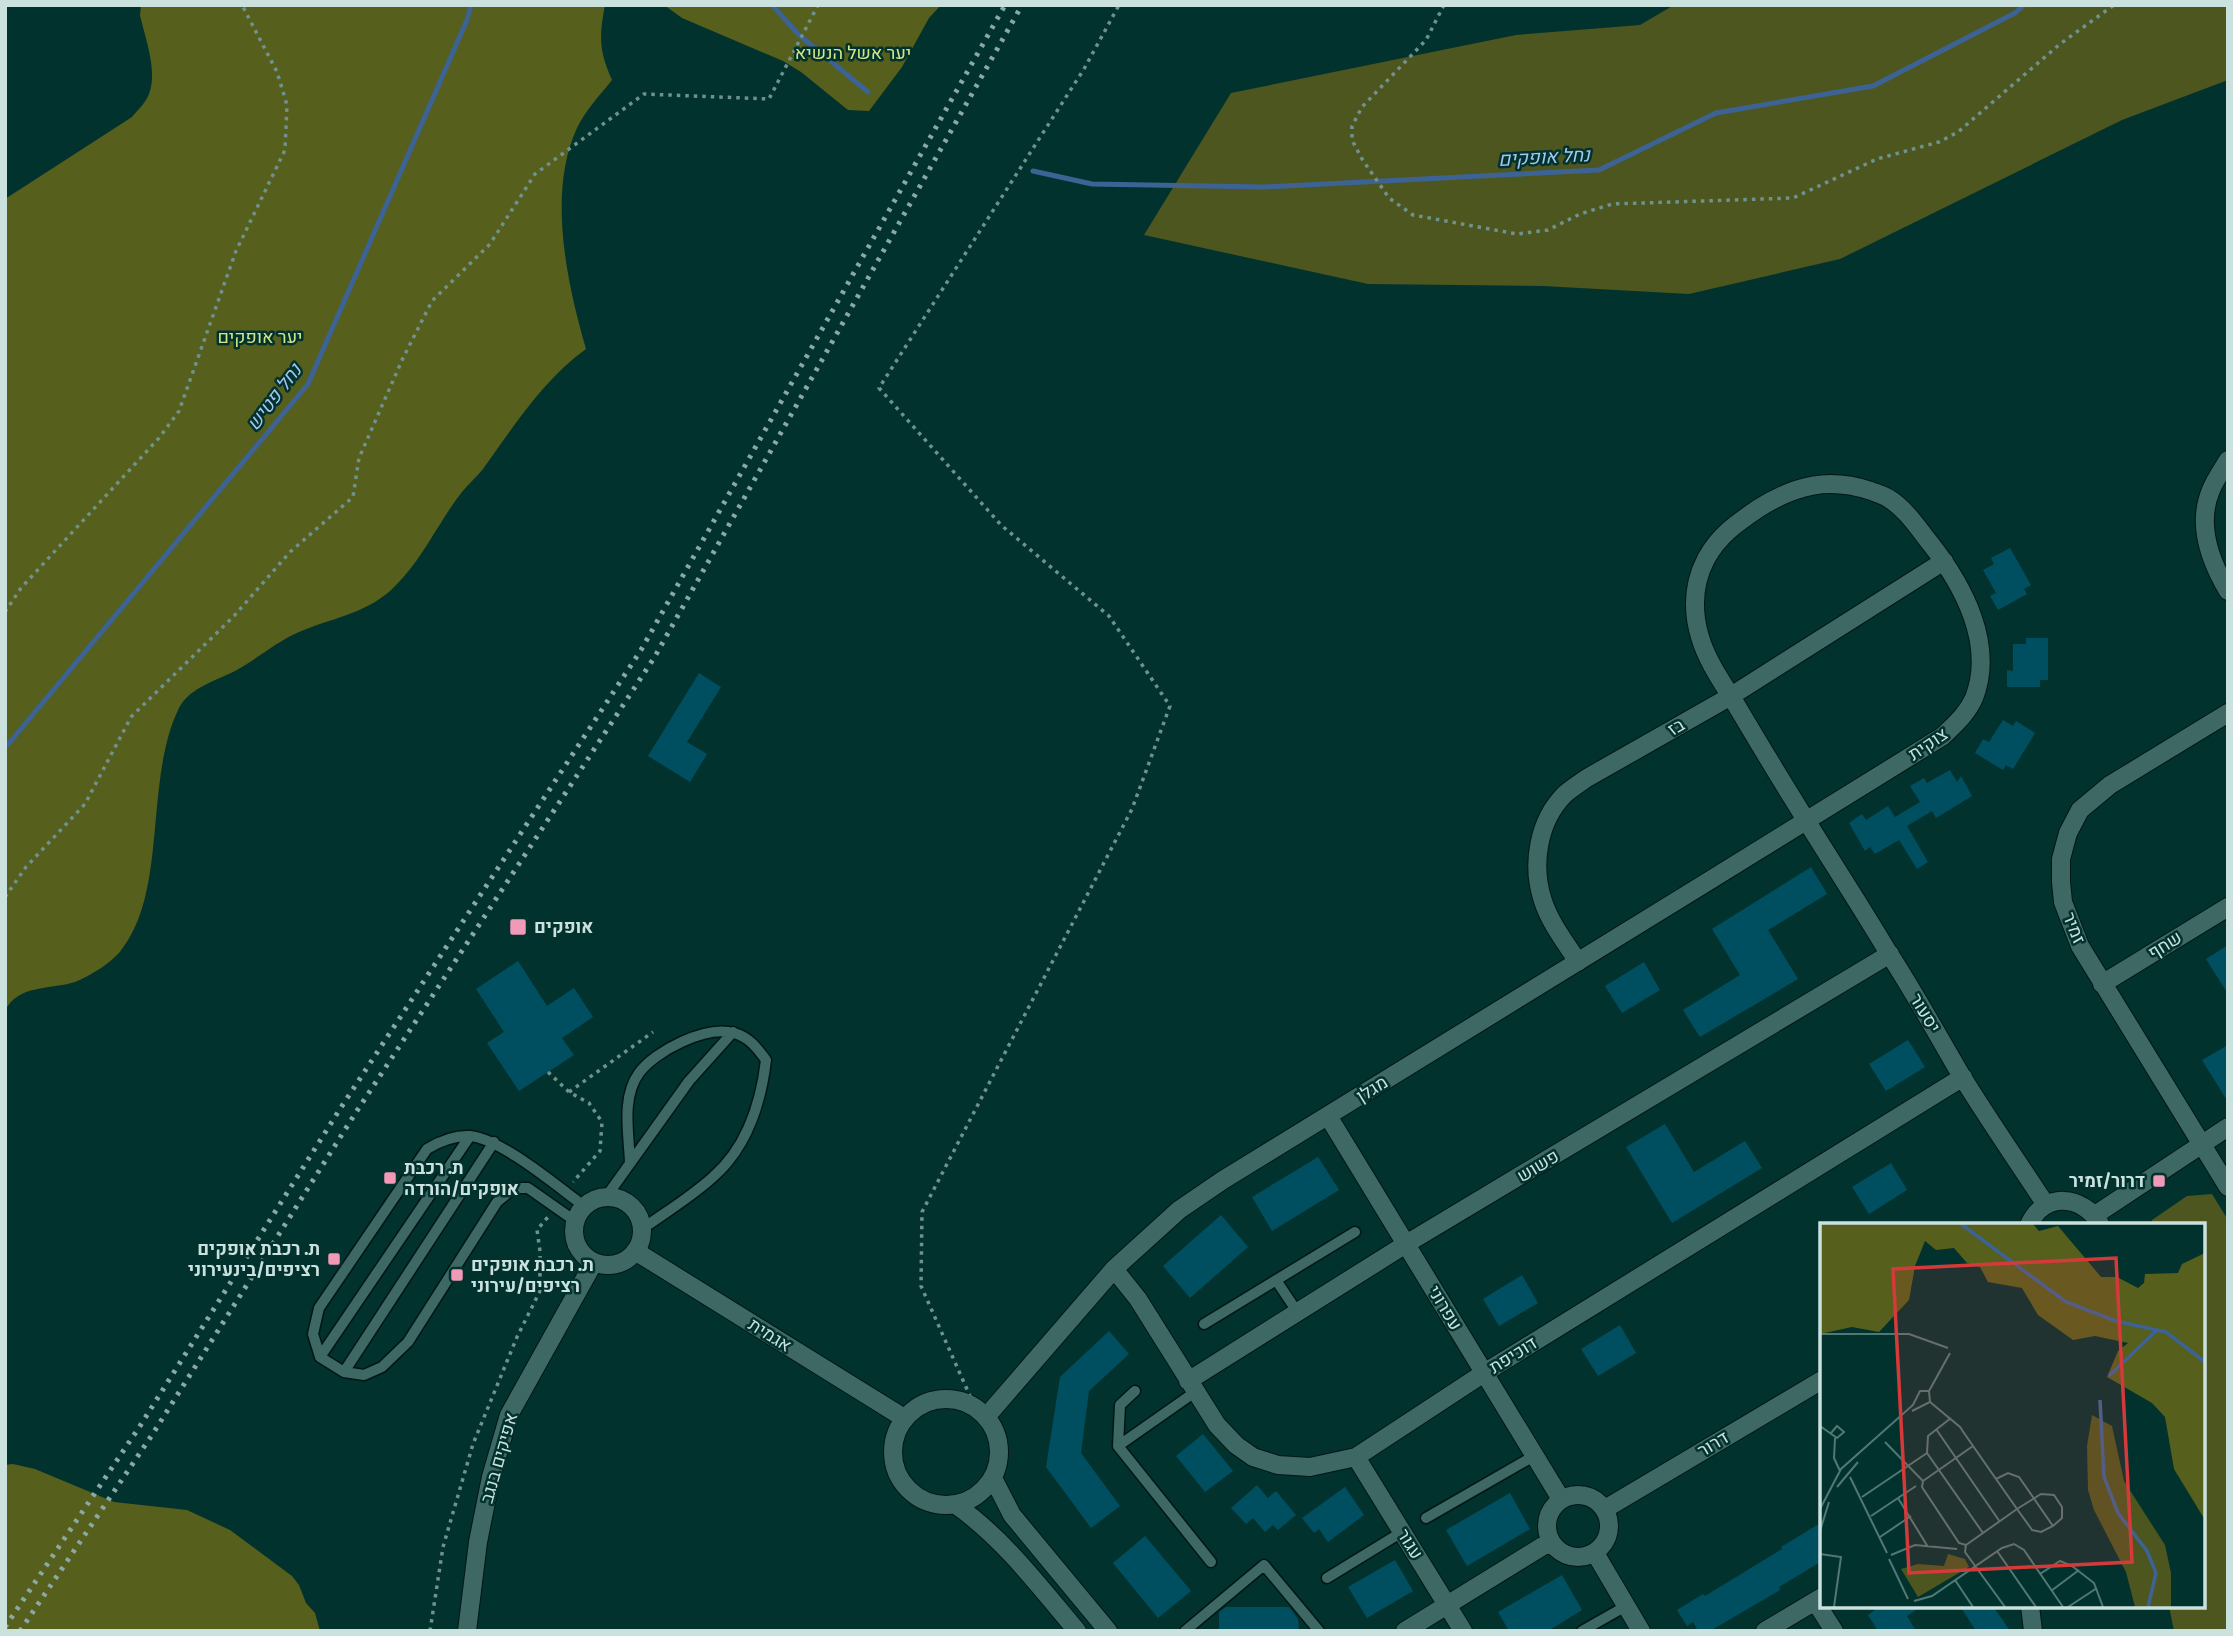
<svg xmlns="http://www.w3.org/2000/svg" width="2233" height="1636" font-family="'Fira Sans Condensed',Heebo,sans-serif">
<style>
.green{fill:#4d561f}
.forest{fill:#565f1c}
.lines{fill:none;stroke-linecap:round;stroke-linejoin:round}
.stream{stroke:#3c6393;stroke-width:5}
.building{fill:#004f61}
.service-casing{stroke:#021715;stroke-width:13}
.minor-casing{stroke:#021715;stroke-width:20}
.tertiary-casing{stroke:#021715;stroke-width:20}
.path{stroke:#70928e;stroke-width:3.5;stroke-dasharray:3.5 5;stroke-linecap:butt}
.service{stroke:#3d6863;stroke-width:10}
.minor{stroke:#3d6863;stroke-width:18}
.tertiary{stroke:#3d6863;stroke-width:18}
.rail{stroke:#8aa9a5;stroke-width:5;stroke-dasharray:3.5 7;stroke-linecap:butt}
.poi-dot{fill:#f09ab7;stroke:#02322e;stroke-width:2.5}
.labels{text-anchor:middle;dominant-baseline:central;stroke-width:5;stroke-linejoin:round;paint-order:stroke}
.park-label{font-size:18px;fill:#d4e587;stroke:#02322e}
.street-label{font-size:18px;fill:#cbe1de;stroke:#02322e}
.poi-label{font-size:18px;font-weight:bold;fill:#cbe1de;stroke:#02322e;text-anchor:start}
.water-label{font-size:19px;font-style:italic;fill:#a4c6f1;stroke:#02322e}
.inset-river{fill:none;stroke:#3c6393;stroke-width:3.5}
.inset-road{fill:none;stroke:#527874;stroke-width:2}
.view{fill:#d53a3a;fill-opacity:0.15;stroke:#d53a3a;stroke-width:3.5}
.inset-edge{fill:none;stroke:#cbe1de;stroke-width:3.5}
</style>
<rect width="100%" height="100%" fill="#02322e"/>
<path class="green" d="M 1674,5 L 2228,5 L 2228,80 L 2122,120 L 1840,259 L 1689,294 L 1543,286 L 1368,284 L 1144,235 L 1231,93 L 1516,35 L 1640,25 Z
M 2212,1194 L 2228,1220 L 2228,1631 L 2174,1631 L 2169,1606 L 2203,1606 L 2203,1225 L 2151,1225 L 2152,1220 L 2187,1196 Z"/>
<path class="forest" d="M 141,5 L 605,5 C 599,37 599,51 612,80 C 600,95 585,111 577,128 C 547,193 567,283 586,349 C 543,380 514,426 483,469 C 477,477 468,484 462,492 C 437,524 421,563 390,591 C 364,614 329,619 299,632 C 276,642 257,659 235,671 C 216,681 190,687 179,708 C 144,779 168,889 122,949 C 113,962 90,976 75,982 C 50,990 18,984 5,1011 L 5,199 L 132,117 C 138,110 146,102 149,94 C 158,71 145,38 140,15 Z
M 664,5 L 941,5 L 929,18 L 902,67 L 869,111 L 848,110 L 801,72 L 783,61 L 682,18 Z
M 13,1464 L 35,1469 L 114,1502 L 187,1510 L 230,1530 L 292,1576 L 299,1585 L 306,1603 L 315,1613 L 320,1631 L 5,1631 L 5,1465 Z"/>
<g class="lines">
<path class="stream" d="M 772,5 L 799,35 L 868,92
M 1033,171 L 1092,184 L 1264,187 L 1599,170 L 1716,113 L 1873,86 L 2015,13 L 2024,5
M 5,748 L 308,384 L 467,20 L 471,5"/>
</g>
<path class="building" d="M 2010,548 L 2031,585 L 2024,589 L 2027,594 L 1998,610 L 1990,596 L 1996,593 L 1983,570 L 1994,564 L 1991,558 Z
M 2026,638 L 2048,638 L 2048,680 L 2040,680 L 2040,687 L 2007,687 L 2007,670 L 2013,671 L 2013,644 L 2026,644 Z
M 699,673 L 721,687 L 687,742 L 707,754 L 690,782 L 648,756 Z
M 2003,720 L 2013,726 L 2016,721 L 2035,733 L 2013,769 L 2006,765 L 2003,770 L 1975,753 L 1983,739 L 1989,742 Z
M 1950,770 L 1957,782 L 1961,776 L 1972,796 L 1936,818 L 1932,811 L 1907,826 L 1928,862 L 1917,869 L 1899,840 L 1875,854 L 1870,847 L 1865,851 L 1849,823 L 1862,814 L 1866,820 L 1888,806 L 1895,817 L 1920,802 L 1910,786 L 1924,778 L 1927,783 Z
M 1811,867 L 1827,894 L 1768,930 L 1798,979 L 1700,1037 L 1683,1010 L 1740,975 L 1712,929 Z
M 2228,945 L 2228,994 L 2206,959 Z
M 518,961 L 547,1006 L 574,988 L 593,1017 L 562,1038 L 574,1055 L 519,1091 L 487,1043 L 504,1032 L 476,989 Z
M 1644,962 L 1660,990 L 1622,1013 L 1605,986 Z
M 1908,1040 L 1925,1067 L 1886,1091 L 1869,1064 Z
M 2228,1045 L 2228,1102 L 2202,1060 Z
M 1665,1124 L 1694,1172 L 1745,1141 L 1762,1168 L 1672,1223 L 1626,1147 Z
M 1318,1157 L 1339,1190 L 1272,1231 L 1252,1197 Z
M 1891,1163 L 1907,1190 L 1869,1214 L 1852,1187 Z
M 1221,1215 L 1248,1247 L 1190,1298 L 1163,1266 Z
M 1522,1275 L 1538,1303 L 1499,1326 L 1483,1299 Z
M 1620,1325 L 1636,1353 L 1598,1376 L 1581,1349 Z
M 1109,1331 L 1129,1354 L 1089,1391 L 1081,1453 L 1120,1506 L 1091,1528 L 1046,1467 L 1060,1377 Z
M 1203,1434 L 1233,1471 L 1205,1492 L 1176,1456 Z
M 1257,1485 L 1268,1498 L 1276,1491 L 1296,1515 L 1278,1530 L 1273,1525 L 1265,1532 L 1253,1518 L 1246,1524 L 1231,1508 Z
M 1345,1487 L 1364,1515 L 1328,1542 L 1319,1529 L 1314,1533 L 1302,1518 Z
M 1510,1493 L 1530,1529 L 1467,1566 L 1446,1530 Z
M 1822,1522 L 1822,1561 L 1779,1587 L 1780,1590 L 1710,1631 L 1698,1631 L 1693,1622 L 1687,1626 L 1677,1610 L 1703,1594 L 1705,1596 L 1782,1549 L 1781,1547 Z
M 1145,1536 L 1191,1591 L 1158,1618 L 1113,1563 Z
M 1395,1560 L 1413,1591 L 1367,1618 L 1348,1587 Z
M 1562,1575 L 1582,1610 L 1548,1631 L 1509,1631 L 1498,1612 Z
M 1880,1606 L 1922,1606 L 1907,1616 L 1916,1631 L 1878,1631 L 1868,1615 Z
M 1960,1606 L 1993,1606 L 2010,1631 L 1976,1631 Z
M 1226,1607 L 1289,1607 L 1298,1619 L 1299,1631 L 1219,1631 L 1219,1612 Z"/>
<g class="lines">
<defs>
<path id="service" d="M 630,1163 C 629,1134 621,1098 639,1073 C 655,1051 706,1025 734,1033 C 749,1037 757,1048 766,1060 C 761,1103 746,1148 713,1177 C 691,1197 666,1212 642,1229
M 606,1197 L 689,1081 L 733,1032
M 575,1221 L 528,1188 L 514,1188 L 497,1202 L 408,1342 L 382,1367 L 364,1375 L 344,1372 L 320,1357 L 313,1334 L 319,1308 L 427,1149 C 440,1141 452,1136 468,1136 C 498,1136 558,1187 584,1206
M 1276,1280 L 1298,1313
M 1204,1324 L 1355,1232
M 320,1357 L 470,1136
M 344,1372 L 494,1142
M 1135,1391 L 1120,1405 L 1118,1446 L 1211,1562
M 1118,1446 L 1195,1392
M 1426,1518 L 1534,1456
M 1327,1578 L 1402,1532
M 1185,1631 L 1264,1565 L 1319,1631
M 1582,1631 L 1626,1606"/>
<path id="minor" d="M 2228,460 C 2222,470 2215,480 2211,490 C 2196,525 2210,561 2228,591
M 2228,713 L 2110,785 L 2080,810 L 2068,833 L 2061,859 L 2061,882 L 2063,902 L 2080,946 L 2228,1187
M 1578,962 C 1566,943 1550,923 1543,901 C 1531,865 1538,821 1565,794 C 1572,788 1580,783 1587,778 L 1731,696 L 1944,561
M 2102,984 L 2228,907
M 1328,1116 L 1561,1499
M 1114,1269 L 1138,1299 L 1217,1425 L 1236,1445 L 1253,1457 L 1278,1465 L 1310,1467 L 1356,1457 L 1484,1373 L 1963,1077
M 1188,1381 L 1406,1244 L 1890,954
M 986,1417 L 1114,1269 L 1179,1210 L 1223,1180 C 1464,1034 1703,884 1943,736 C 1955,724 1967,714 1974,698 C 1995,644 1963,585 1930,543 C 1918,528 1906,509 1888,498 C 1883,495 1876,493 1871,491 C 1828,477 1796,485 1759,508 C 1737,523 1719,535 1706,559 C 1693,584 1692,610 1700,637 C 1707,661 1722,682 1735,703 C 1754,735 1773,767 1793,799 C 1824,850 1857,900 1888,952 C 1914,992 1937,1034 1961,1075 C 1988,1119 2018,1162 2046,1205
M 1356,1457 L 1463,1631
M 1595,1553 L 1641,1631
M 1815,1601 L 1834,1631
M 2030,1606 L 2033,1631
M 1765,1631 L 1822,1597"/>
<path id="tertiary" d="M574 1231a34 34 0 1 1 68 0a34 34 0 1 1-68 0Z
M 2095,1215 L 2228,1127
M 2029,1225 C 2044,1191 2083,1195 2100,1224
M 635,1251 L 904,1418
M893 1452a53 53 0 1 1 106 0a53 53 0 1 1-106 0Z
M 993,1478 L 1012,1515 L 1108,1631
M1547 1526a31 31 0 1 1 62 0a31 31 0 1 1-62 0Z
M 956,1505 C 1004,1539 1039,1586 1077,1631
M 1605,1509 L 1822,1380
M 467,1631 L 478,1542 L 491,1477 L 509,1415 L 594,1262
M 1405,1631 L 1551,1541"/>
</defs>
<use href="#service" class="service-casing"/>
<use href="#minor" class="minor-casing"/>
<use href="#tertiary" class="tertiary-casing"/>
<path class="path" d="M 1444,5 L 1426,40 L 1362,107 L 1352,126 L 1352,140 L 1362,159 L 1389,198 L 1413,215 L 1517,234 L 1548,230 L 1580,214 L 1612,204 L 1793,198 L 1877,159 L 1939,142 L 1958,132 L 2060,44 L 2114,5
M 5,612 L 21,588 L 159,438 L 179,411 L 236,251 L 285,150 L 287,105 L 277,72 L 242,5
M 5,897 L 26,867 L 85,804 L 131,717 L 234,616 L 290,552 L 353,497 L 359,458 L 403,358 L 432,301 L 490,244 L 535,174 L 644,94 L 769,99 L 818,5
M 548,1072 L 569,1092 L 589,1103 L 602,1122 L 600,1151 L 573,1182
M 569,1092 L 653,1032
M 974,1405 L 921,1286 L 922,1212 L 1132,809 L 1170,706 L 1109,616 L 1001,525 L 879,388 L 1084,69 L 1119,5
M 430,1631 L 443,1547 L 473,1444 L 517,1337 L 540,1291 L 540,1251 L 537,1230 L 548,1217"/>
<use href="#service" class="service"/>
<use href="#minor" class="minor"/>
<use href="#tertiary" class="tertiary"/>
<path class="rail" d="M 5,1627 L 140,1426 L 340,1109 L 641,650 L 1005,5
M 20,1631 L 152,1435 L 353,1117 L 654,658 L 1022,5"/>
</g>
<g class="poi-dot">
<rect x="509" y="918" width="18" height="18" rx="3.5"/>
<rect x="383" y="1171" width="14" height="14" rx="3.5"/>
<rect x="2152" y="1174" width="14" height="14" rx="3.5"/>
<rect x="327" y="1252" width="14" height="14" rx="3.5"/>
<rect x="450" y="1268" width="14" height="14" rx="3.5"/>
</g>
<g class="labels">
<g class="park-label">
<text x="853" y="53">יער אשל הנשיא</text>
<text x="260" y="337">יער אופקים</text>
</g>
<g class="street-label">
<text transform="translate(1676 727) rotate(-30)">בז</text>
<text transform="translate(1928 744) rotate(-34)">צוקית</text>
<text transform="translate(2074 928) rotate(68)">זמיר</text>
<text transform="translate(2165 945) rotate(-32)">שחף</text>
<text transform="translate(1925 1013) rotate(59)">יסעור</text>
<text transform="translate(1372 1089) rotate(-32)">מגלן</text>
<text transform="translate(1538 1166) rotate(-31)">פשוש</text>
<text transform="translate(1445 1308) rotate(59)">עפרוני</text>
<text transform="translate(770 1335) rotate(32)">אגמית</text>
<text transform="translate(1513 1355) rotate(-32)">דוכיפת</text>
<text transform="translate(1713 1444) rotate(-31)">דרור</text>
<text transform="translate(499 1458) rotate(-74)">אפיקים בנגב</text>
<text transform="translate(1410 1544) rotate(58)">עגור</text>
</g>
<g class="poi-label">
<text x="534" y="927">אופקים</text>
<text x="404" y="1168">ת. רכבת<tspan x="404" dy="21">אופקים/הורדה</tspan></text>
<text x="2145" y="1181" text-anchor="end">דרור/זמיר</text>
<text x="320" y="1249" text-anchor="end">ת. רכבת אופקים<tspan x="320" dy="21">רציפים/בינעירוני</tspan></text>
<text x="471" y="1265">ת. רכבת אופקים<tspan x="471" dy="21">רציפים/עירוני</tspan></text>
</g>
<g class="water-label">
<text transform="translate(1544 157) rotate(-3)">נחל אופקים</text>
<text transform="translate(274 397) rotate(-53)">נחל פטיש</text>
</g>
</g>
<g transform="translate(1820 1223)">
<rect width="385" height="385" fill="#02322e"/>
<path d="M 272,192 L 292,203 L 304,258 L 345,322 L 351,350 L 351,384 L 315,384 L 306,349 L 274,287 L 268,267 L 267,223 ZM 128,331 L 145,336 L 149,344 L 98,374 L 81,346 L 98,341 L 124,343 Z" fill="#4d561f"/>
<path d="M 0,1 L 213,1 L 219,8 L 238,3 L 281,54 L 297,54 L 318,65 L 324,60 L 325,51 L 358,50 L 362,41 L 385,30 L 385,297 L 354,246 L 345,194 L 332,180 L 287,154 L 298,128 L 308,120 L 275,113 L 253,117 L 218,92 L 202,65 L 168,59 L 160,44 L 147,40 L 134,25 L 116,27 L 105,18 L 95,43 L 89,77 L 59,109 L 32,104 L 0,111 Z" fill="#565f1c"/>
<path class="inset-river" d="M 141,1 L 246,79 L 296,98 L 346,109 L 385,139M 289,153 L 336,108M 280,177 L 284,254 L 298,290 L 327,328 L 336,350 L 328,384"/>
<path class="inset-road" d="M 0,111 L 89,111 L 128,125M 109,168 L 130,130M 110,179 L 140,204 L 144,210 L 176,256 L 197,286 L 210,304 L 212,307 L 221,309 L 233,303 L 242,295 L 242,284 L 234,272 L 221,271 L 197,286 L 146,322M 92,188 L 110,179 L 109,168M 131,195 L 108,213 L 107,230 L 163,310M 0,203 L 17,215 L 24,209 L 17,203 L 11,210M 116,206 L 180,299M 15,215 L 14,235 L 20,248M 65,219 L 103,258 L 102,264 L 139,320 L 146,322 L 145,329 L 185,384M 30,254 L 67,330M 176,256 L 188,250 L 199,254 L 233,303M 103,258 L 153,223M 17,264 L 38,239M 42,274 L 107,230M 78,275 L 108,324M 0,286 L 21,246 L 93,182 L 100,168 L 109,168M 51,293 L 96,263M 0,308 L 9,279M 60,314 L 91,293M 177,328 L 216,384M 0,331 L 21,334 L 14,384M 71,332 L 95,322 L 137,326M 69,336 L 88,376M 220,351 L 240,338 L 252,343 L 274,360 L 283,384M 135,357 L 153,384M 231,368 L 259,347M 94,378 L 112,373 L 182,325 L 194,321 L 204,327 L 243,384M 248,384 L 277,365"/>
<path class="view" d="M 296,35 L 312,339 L 89,350 L 73,46 Z"/>
<rect width="385" height="385" class="inset-edge"/>
</g>
<rect width="2233" height="1636" fill="none" stroke="#cbe1de" stroke-width="14"/>
</svg>
